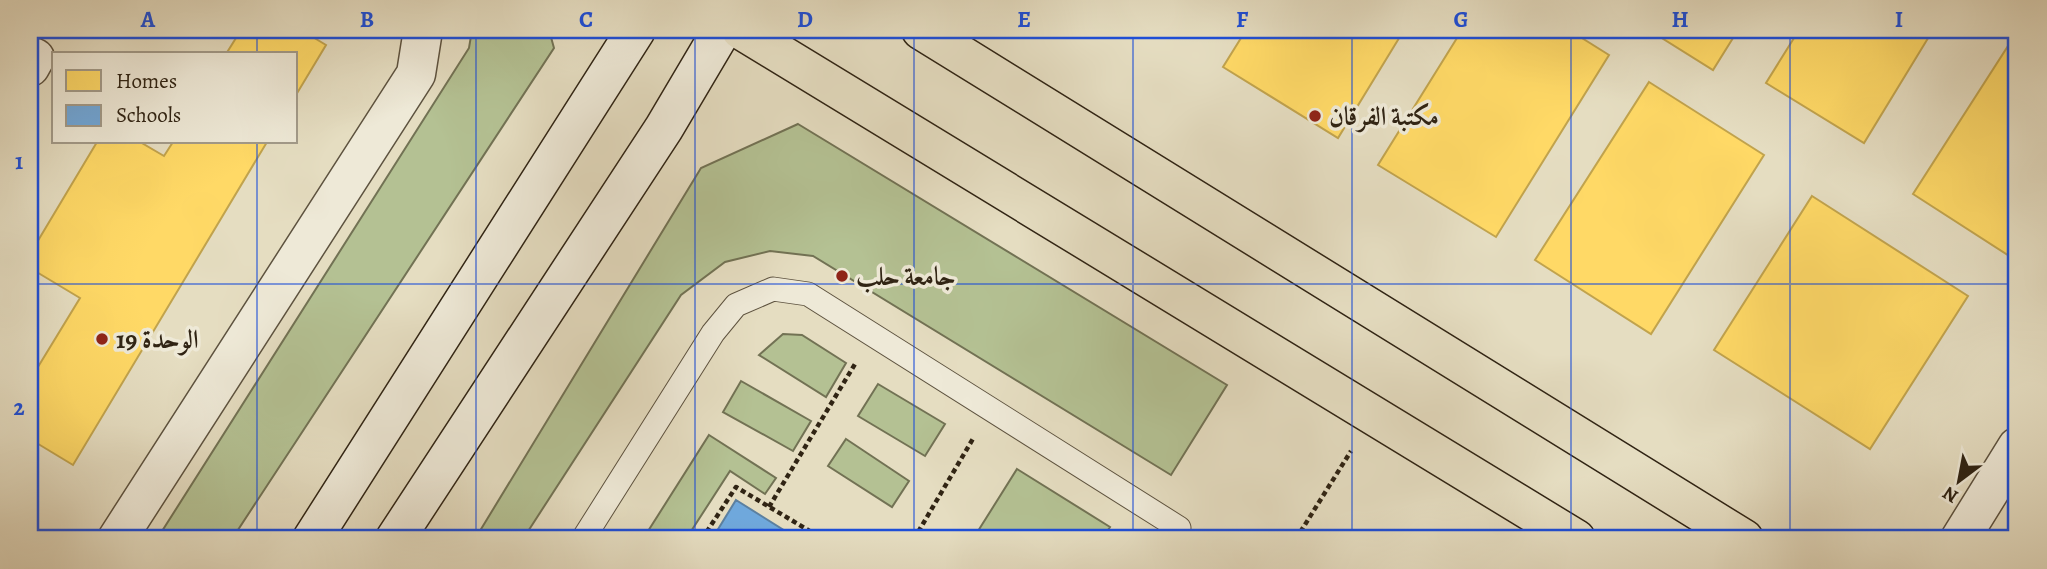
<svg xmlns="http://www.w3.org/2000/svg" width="2047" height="569" font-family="Alegreya,Amiri,serif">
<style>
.green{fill:#b4c193;stroke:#727254;stroke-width:2}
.homes{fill:#ffd966;stroke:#c1a34d;stroke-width:2}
.schools{fill:#6fa8dc;stroke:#5c80a0;stroke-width:2}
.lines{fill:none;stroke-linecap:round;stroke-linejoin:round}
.lane-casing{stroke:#5d523f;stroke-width:25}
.street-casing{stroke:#5d523f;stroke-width:41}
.secondary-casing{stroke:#302414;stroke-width:41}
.primary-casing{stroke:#302414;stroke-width:41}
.path{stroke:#302414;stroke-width:4.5;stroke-dasharray:5 3.5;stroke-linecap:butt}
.lane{stroke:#eee9d7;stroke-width:23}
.street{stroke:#eee9d7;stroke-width:38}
.secondary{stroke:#eee9d7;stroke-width:38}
.primary{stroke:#e5ddc1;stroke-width:38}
.grid{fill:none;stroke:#1d4ed8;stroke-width:2;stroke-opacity:0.55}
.poi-dot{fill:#8f2418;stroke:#eee9d7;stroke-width:2.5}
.labels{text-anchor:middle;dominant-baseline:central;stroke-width:7;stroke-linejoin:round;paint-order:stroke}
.poi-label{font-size:26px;font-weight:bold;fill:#302414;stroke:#eee9d7;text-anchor:start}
.neatline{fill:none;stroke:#1d4ed8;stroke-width:2.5}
.grid-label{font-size:23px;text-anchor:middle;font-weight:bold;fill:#1d4ed8}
</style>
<rect width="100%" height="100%" fill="#e5ddc1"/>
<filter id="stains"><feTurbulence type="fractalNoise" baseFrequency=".00286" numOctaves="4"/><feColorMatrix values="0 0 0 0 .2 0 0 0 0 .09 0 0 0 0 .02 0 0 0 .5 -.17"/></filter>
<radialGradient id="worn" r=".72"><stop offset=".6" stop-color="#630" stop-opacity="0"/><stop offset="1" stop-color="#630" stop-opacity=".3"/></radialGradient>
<path class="green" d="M 472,30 L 549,30 L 554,48 L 232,539 L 157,539 L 469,48 Z
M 798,124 L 1227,385 L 1171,475 L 813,256 L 770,251 L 725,262 L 681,295 L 523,539 L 475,539 L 701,168 Z
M 783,334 L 802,335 L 846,363 L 826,397 L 759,355 Z
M 741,381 L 811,421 L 793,451 L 723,412 Z
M 878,384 L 945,424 L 925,456 L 858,416 Z
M 709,435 L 776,478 L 765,494 L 730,471 L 686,539 L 643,539 Z
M 846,439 L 909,481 L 892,507 L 828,466 Z
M 1017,469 L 1110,527 L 1102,539 L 973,539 Z"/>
<path class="homes" d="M 241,30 L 301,30 L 326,45 L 296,95 L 296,54 L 226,54 Z
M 1246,30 L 1404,30 L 1338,138 L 1223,67 Z
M 1462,30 L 1569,30 L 1609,55 L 1496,237 L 1378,165 Z
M 1649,30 L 1738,30 L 1713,70 Z
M 1799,30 L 1933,30 L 1864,143 L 1766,83 Z
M 2017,32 L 2017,261 L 1913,194 Z
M 1649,82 L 1764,155 L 1651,334 L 1535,260 Z
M 97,142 L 140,142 L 164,156 L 173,142 L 267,142 L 73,465 L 30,439 L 30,380 L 80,298 L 30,268 L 30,254 Z
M 1812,196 L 1968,296 L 1870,449 L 1714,350 Z"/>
<path class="schools" d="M 736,500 L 798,539 L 712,539 Z
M 736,500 L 798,539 L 712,539 Z"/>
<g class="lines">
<defs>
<path id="lane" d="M 583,539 L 713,333 L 736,305 L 773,289 L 808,294 L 1179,528"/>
<path id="street" d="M 30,67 L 35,58
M 117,539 L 416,74 L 423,30
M 1960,539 L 2017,447"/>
<path id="secondary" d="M 312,539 L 636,30
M 395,539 L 664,128 L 722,30"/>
<path id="primary" d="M 741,30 L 1576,539
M 921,30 L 1744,539"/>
</defs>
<use href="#lane" class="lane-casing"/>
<use href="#street" class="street-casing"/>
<use href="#secondary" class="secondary-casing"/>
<use href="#primary" class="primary-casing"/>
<path class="path" d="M 769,507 L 855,364
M 702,539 L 736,487 L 823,539
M 914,539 L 974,437
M 1296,539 L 1351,451"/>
<use href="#lane" class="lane"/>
<use href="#street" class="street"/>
<use href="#secondary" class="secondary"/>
<use href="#primary" class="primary"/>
</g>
<path class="grid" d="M 257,30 L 257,54M 476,30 L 476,539M 695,30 L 695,539M 914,30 L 914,539M 1133,30 L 1133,539M 1352,30 L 1352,539M 1571,30 L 1571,539M 1790,30 L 1790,539M 257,142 L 257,539M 30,284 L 2017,284"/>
<g class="poi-dot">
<circle cx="1315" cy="116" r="7"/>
<circle cx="842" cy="276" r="7"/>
<circle cx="102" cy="339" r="7"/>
</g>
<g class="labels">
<g class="poi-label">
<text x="1329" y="116">مكتبة الفرقان</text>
<text x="856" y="276">جامعة حلب</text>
<text x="116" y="339">الوحدة 19</text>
</g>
</g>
<rect width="2047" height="569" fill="none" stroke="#e5ddc1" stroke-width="77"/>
<rect x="52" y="52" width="245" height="91" fill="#eee9d7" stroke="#a29a89" stroke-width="2"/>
<rect x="66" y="70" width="35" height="21" fill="#ffd966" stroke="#a29a89" stroke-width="2"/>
<text x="116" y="88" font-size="21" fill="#302414">Homes</text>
<rect x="66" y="105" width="35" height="21" fill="#6fa8dc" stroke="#a29a89" stroke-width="2"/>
<text x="116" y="122" font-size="21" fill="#302414">Schools</text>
<g transform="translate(1959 481) rotate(212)" stroke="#eee9d7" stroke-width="5" paint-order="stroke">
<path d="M0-5L12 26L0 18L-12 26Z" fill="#302414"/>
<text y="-10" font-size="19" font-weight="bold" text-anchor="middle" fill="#302414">N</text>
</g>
<rect x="38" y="38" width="1970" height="492" class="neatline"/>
<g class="grid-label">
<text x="148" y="27">A</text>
<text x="367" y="27">B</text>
<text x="586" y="27">C</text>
<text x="805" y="27">D</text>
<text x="1024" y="27">E</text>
<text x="1242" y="27">F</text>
<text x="1461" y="27">G</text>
<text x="1680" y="27">H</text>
<text x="1899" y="27">I</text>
<text x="19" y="169">1</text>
<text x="19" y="415">2</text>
</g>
<rect width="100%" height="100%" filter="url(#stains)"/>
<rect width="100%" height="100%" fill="url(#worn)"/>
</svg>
